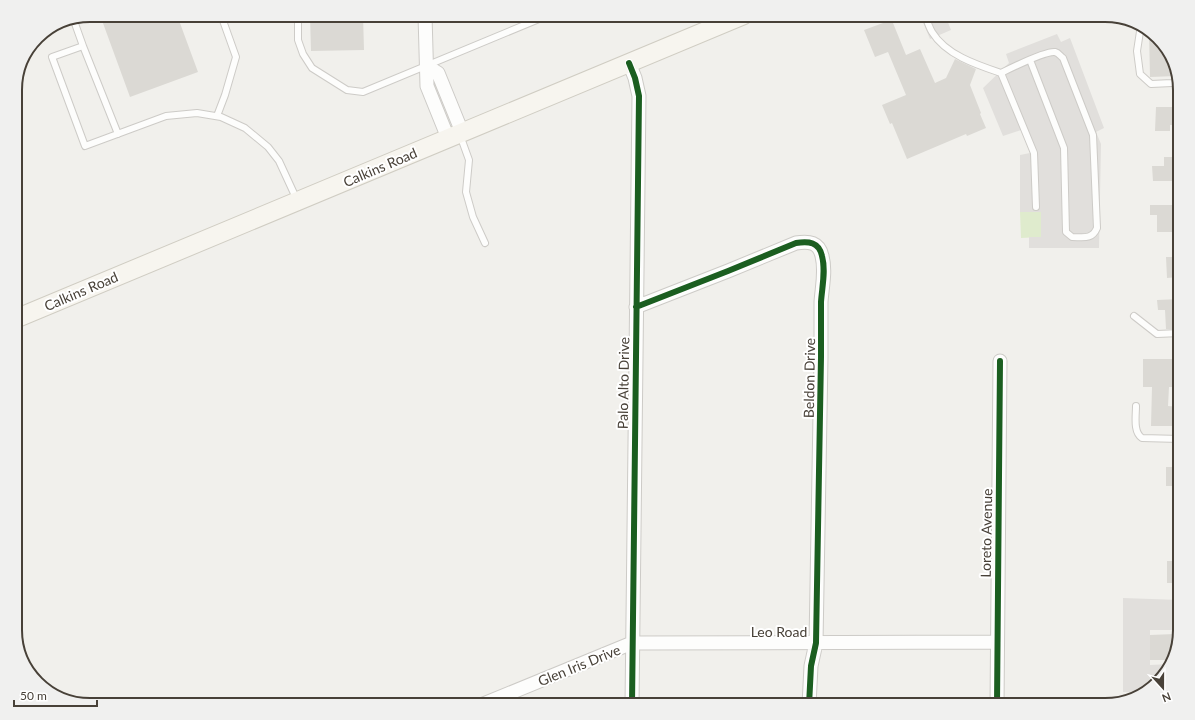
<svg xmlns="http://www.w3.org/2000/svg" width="1195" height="720" font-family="Lato,sans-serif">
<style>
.garden{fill:#dfebcd}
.parking{fill:#e1dfdc}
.building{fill:#dbd9d4}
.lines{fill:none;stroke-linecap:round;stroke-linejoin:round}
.service-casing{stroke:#cdcbc7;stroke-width:8}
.minor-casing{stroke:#cdcbc7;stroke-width:15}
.secondary-casing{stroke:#d0cdc3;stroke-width:20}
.service{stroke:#fdfdfc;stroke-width:6}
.minor{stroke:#fdfdfc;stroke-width:13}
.secondary{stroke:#f7f5ef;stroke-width:18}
.cycleway-casing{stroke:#fff;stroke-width:8}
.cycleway{stroke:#1b5e20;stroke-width:6}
.labels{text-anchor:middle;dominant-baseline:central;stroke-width:4;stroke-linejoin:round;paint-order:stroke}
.street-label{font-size:14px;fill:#484138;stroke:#fff}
.rim{fill:none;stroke:#484138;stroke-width:2}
</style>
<rect width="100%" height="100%" fill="#f1f0ec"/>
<path class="garden" d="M 1020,212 L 1041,212 L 1041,237 L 1021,238 Z"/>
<path class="parking" d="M 920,15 L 945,15 L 951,30 L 930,39 Z
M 1057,34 L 1061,42 L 1070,38 L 1104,128 L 1096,132 L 1101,144 L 1099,248 L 1029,248 L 1029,237 L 1041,237 L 1041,212 L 1020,212 L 1020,155 L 1030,153 L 1021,130 L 1003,136 L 983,88 L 1009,63 L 1006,54 Z
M 1123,598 L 1180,600 L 1180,630 L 1150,630 L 1150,665 L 1171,664 L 1170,668 L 1145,693 L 1123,692 Z"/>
<path class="building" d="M 100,15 L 177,15 L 198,72 L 130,97 Z
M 310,15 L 363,15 L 364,50 L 311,51 Z
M 880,15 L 913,15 L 893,23 L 906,55 L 920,49 L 935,83 L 946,78 L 955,59 L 976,69 L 970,85 L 981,113 L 980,114 L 986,128 L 967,136 L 966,134 L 907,159 L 892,123 L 890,124 L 882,105 L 906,95 L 888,52 L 875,57 L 864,30 L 883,23 Z
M 1149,31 L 1170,52 L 1177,76 L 1150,77 Z
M 1156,107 L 1177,107 L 1176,125 L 1170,125 L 1170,131 L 1155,131 Z
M 1164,157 L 1179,157 L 1180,181 L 1153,181 L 1152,166 L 1164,166 Z
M 1150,205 L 1180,205 L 1180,232 L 1157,232 L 1157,215 L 1150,215 Z
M 1166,257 L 1180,257 L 1180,272 L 1178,272 L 1178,277 L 1167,278 Z
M 1180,299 L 1180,329 L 1166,329 L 1165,310 L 1158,310 L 1157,300 Z
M 1143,359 L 1180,359 L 1180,378 L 1178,378 L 1178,387 L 1169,387 L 1168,406 L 1180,407 L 1180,426 L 1151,426 L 1152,387 L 1143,387 Z
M 1172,464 L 1180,464 L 1180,489 L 1172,490 L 1172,486 L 1166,486 L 1166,467 L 1172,467 Z
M 1167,561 L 1178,561 L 1178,565 L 1180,565 L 1180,583 L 1167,583 Z
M 1175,634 L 1175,648 L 1172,660 L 1150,660 L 1150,635 Z"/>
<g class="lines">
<defs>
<path id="service" d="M 298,15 L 298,40 L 303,54 L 312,68 L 347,90 L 363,92 L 539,19 L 543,15
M 925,15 C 927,21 929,27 932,32 C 946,55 977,65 1001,73 C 1011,68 1046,51 1055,52 C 1059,53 1060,56 1063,58 L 1093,135 L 1097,228 C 1092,240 1083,237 1072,237 L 1066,232 L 1064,148 L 1030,60
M 73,18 L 83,46
M 1141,25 L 1137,51 L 1140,74 L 1151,84 L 1172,83 L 1179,81
M 1001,73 L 1034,153 L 1036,207
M 217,116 L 225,95 L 236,57 L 221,15
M 118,134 L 83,46 L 52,57 L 85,146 L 166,116 L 197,113 L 221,117 L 245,128 L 268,147 L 279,161 L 297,200
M 460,135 L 469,160 L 466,192 L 473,217 L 485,243
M 1134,316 L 1157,334 L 1180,333
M 1136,406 C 1136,416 1133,432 1142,438 L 1180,439"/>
<path id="minor" d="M 425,15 L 427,86 L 448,138
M 629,63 L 635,78 L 639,96 L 632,705
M 427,66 L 438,73 L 462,132
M 636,307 L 728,271 L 796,243 C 809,241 819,242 822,256 C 826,271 822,287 821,302 C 821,320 821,338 821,357 C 820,452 818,547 816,643 L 811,666 L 809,705
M 481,705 L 632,643 L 997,642
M 997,705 L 1000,361"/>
<path id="secondary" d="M 15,319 L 744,15"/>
</defs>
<use href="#service" class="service-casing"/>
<use href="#minor" class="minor-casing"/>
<use href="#secondary" class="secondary-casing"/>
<use href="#service" class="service"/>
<use href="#minor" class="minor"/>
<use href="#secondary" class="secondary"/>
<defs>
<path id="cycleway" d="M 629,63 L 635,78 L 639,96 L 632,705
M 636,307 L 728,271 L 796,243 C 809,241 819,242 822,256 C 826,271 822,287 821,302 C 821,320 821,338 821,357 C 820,452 818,547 816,643 L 811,666 L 809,705
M 997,705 L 1000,361"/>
</defs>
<use href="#cycleway" class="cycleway-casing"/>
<use href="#cycleway" class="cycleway"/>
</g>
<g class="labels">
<g class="street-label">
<text transform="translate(380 167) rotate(-23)">Calkins Road</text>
<text transform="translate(81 291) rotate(-23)">Calkins Road</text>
<text transform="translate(809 378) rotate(-89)">Beldon Drive</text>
<text transform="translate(623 383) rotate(-89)">Palo Alto Drive</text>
<text transform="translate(986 533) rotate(-89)">Loreto Avenue</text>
<text x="779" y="631">Leo Road</text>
<text transform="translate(579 665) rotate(-22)">Glen Iris Drive</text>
</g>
</g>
<path d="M0 0H1195V720H0ZM90 22H1105A68 68 0 0 1 1173 90V630A68 68 0 0 1 1105 698H90A68 68 0 0 1 22 630V90A68 68 0 0 1 90 22Z" fill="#f0f0ef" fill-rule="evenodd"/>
<path class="rim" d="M90 22H1105A68 68 0 0 1 1173 90V630A68 68 0 0 1 1105 698H90A68 68 0 0 1 22 630V90A68 68 0 0 1 90 22Z"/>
<g transform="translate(1163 688) rotate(159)" stroke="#ffffff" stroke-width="3" paint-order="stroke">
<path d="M0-3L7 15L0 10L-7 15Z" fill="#484138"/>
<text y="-6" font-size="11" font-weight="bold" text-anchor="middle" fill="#484138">N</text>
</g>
<path d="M14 700v6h83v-6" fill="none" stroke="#484138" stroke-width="2"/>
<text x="20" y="700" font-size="12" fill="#484138" stroke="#ffffff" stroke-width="3" paint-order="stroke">50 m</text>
</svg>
